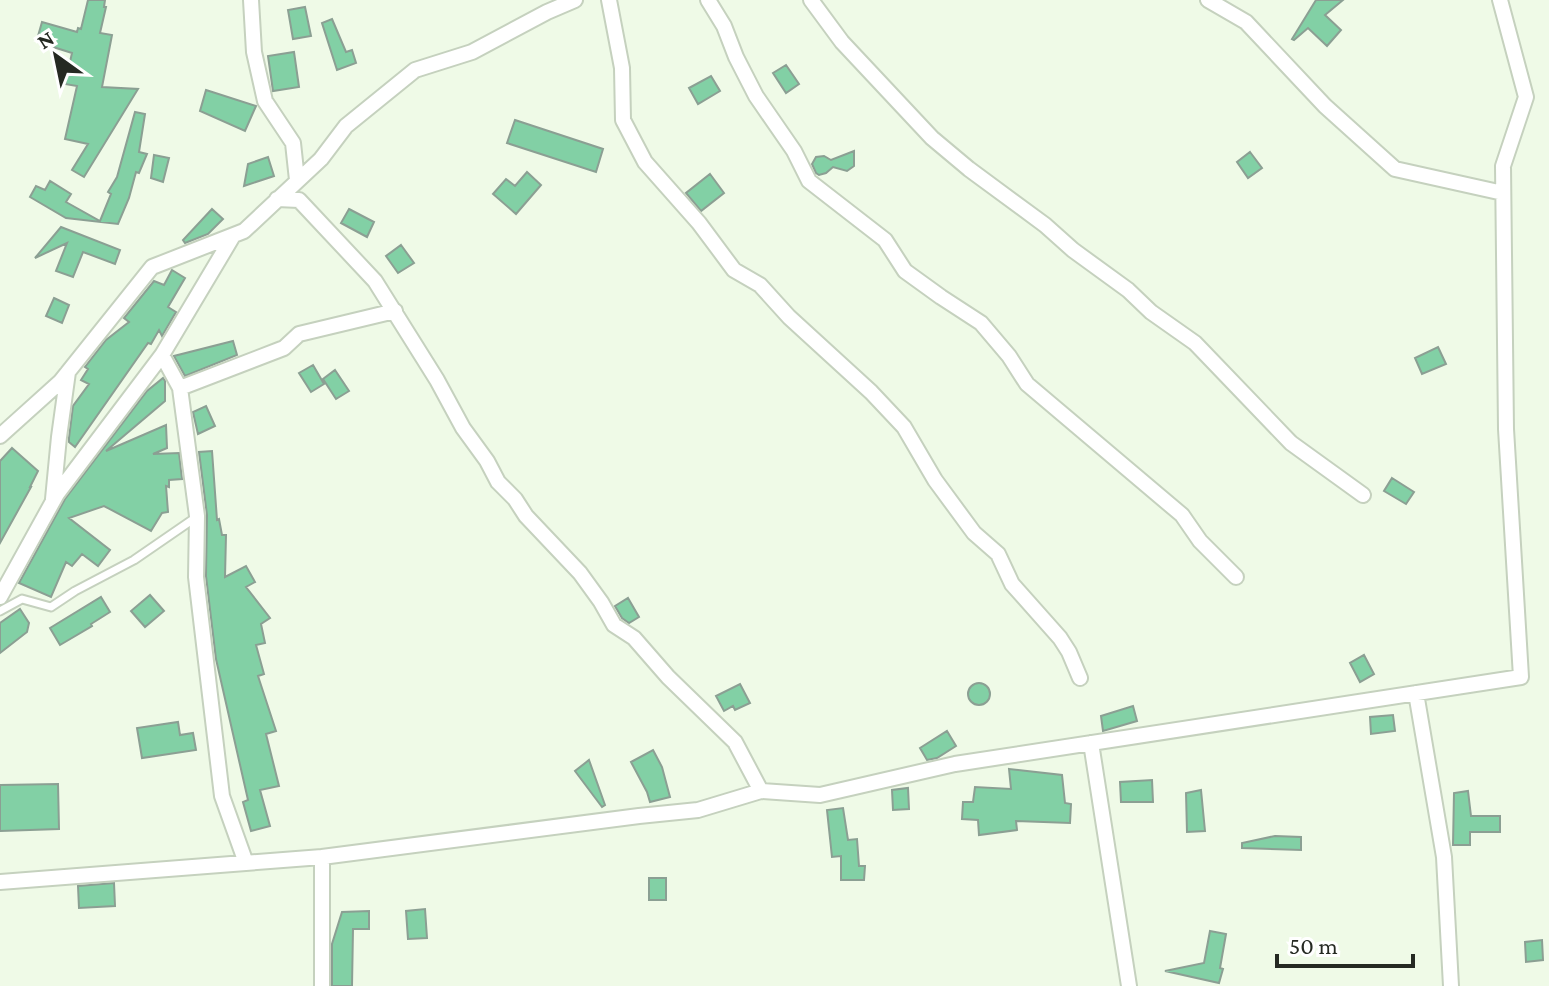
<svg xmlns="http://www.w3.org/2000/svg" width="1549" height="986" font-family="'Crimson Pro',serif">
<style>
.building{fill:#82d0a5;stroke:#8b9f93;stroke-width:2}
.lines{fill:none;stroke-linecap:round;stroke-linejoin:round}
.lane-casing{stroke:#c5d1be;stroke-width:11}
.street-casing{stroke:#c5d1be;stroke-width:18}
.lane{stroke:#fff;stroke-width:7}
.street{stroke:#fff;stroke-width:14}
</style>
<rect width="100%" height="100%" fill="#effae7"/>
<path class="building" d="M 88,0 L 105,0 L 104,7 L 106,7 L 100,33 L 112,35 L 102,87 L 138,89 L 84,177 L 72,170 L 88,144 L 65,139 L 77,86 L 65,84 L 72,53 L 50,46 L 52,40 L 38,36 L 42,22 L 77,32 L 78,28 L 81,29 Z
M 1316,0 L 1343,0 L 1325,15 L 1341,30 L 1327,46 L 1308,28 L 1294,40 L 1292,39 Z
M 305,7 L 311,36 L 293,39 L 288,10 Z
M 332,19 L 346,52 L 352,50 L 356,63 L 337,70 L 322,23 Z
M 294,52 L 299,87 L 273,91 L 268,56 Z
M 786,65 L 799,84 L 786,93 L 773,73 Z
M 711,76 L 720,91 L 698,104 L 689,88 Z
M 206,90 L 256,106 L 245,131 L 200,111 Z
M 135,112 L 145,114 L 139,152 L 147,154 L 139,173 L 136,172 L 129,198 L 118,224 L 66,218 L 30,197 L 36,186 L 45,190 L 50,181 L 71,194 L 66,202 L 100,221 L 111,194 L 108,192 L 117,177 Z
M 515,120 L 603,149 L 596,172 L 507,143 Z
M 854,151 L 854,166 L 847,171 L 833,167 L 826,173 L 819,175 L 816,173 L 812,164 L 816,157 L 824,156 L 831,160 Z
M 1250,152 L 1262,168 L 1248,178 L 1237,162 Z
M 154,155 L 169,158 L 163,182 L 151,178 Z
M 268,157 L 274,176 L 244,186 L 248,164 Z
M 527,172 L 541,185 L 516,214 L 493,194 L 506,179 L 515,186 Z
M 710,174 L 724,193 L 701,211 L 686,193 Z
M 212,209 L 223,219 L 208,234 L 185,243 L 183,240 Z
M 349,209 L 374,222 L 367,237 L 341,223 Z
M 61,227 L 120,250 L 115,264 L 83,252 L 73,277 L 56,271 L 67,243 L 35,258 Z
M 401,245 L 414,263 L 398,273 L 386,256 Z
M 172,270 L 185,278 L 168,307 L 176,312 L 162,336 L 159,330 L 151,344 L 148,343 L 75,447 L 69,442 L 69,438 L 73,406 L 89,384 L 81,380 L 88,369 L 85,367 L 106,340 L 129,322 L 124,318 L 154,281 L 164,285 Z
M 54,298 L 69,305 L 62,323 L 46,316 Z
M 233,341 L 237,355 L 185,376 L 174,356 Z
M 1438,347 L 1446,364 L 1422,374 L 1415,358 Z
M 313,365 L 324,384 L 311,392 L 299,373 Z
M 335,370 L 349,391 L 336,399 L 323,379 Z
M 163,378 L 165,381 L 165,401 L 106,451 L 166,425 L 167,448 L 153,454 L 179,453 L 182,479 L 169,480 L 169,487 L 166,486 L 168,512 L 162,513 L 151,531 L 104,506 L 69,518 L 110,550 L 98,566 L 82,554 L 72,566 L 66,562 L 51,597 L 19,583 L 65,499 L 147,391 Z
M 206,406 L 215,426 L 198,434 L 193,412 Z
M 12,448 L 38,471 L 30,487 L 31,487 L 0,543 L 0,461 Z
M 212,451 L 217,520 L 219,519 L 222,535 L 226,535 L 225,577 L 246,566 L 255,582 L 246,587 L 270,618 L 261,624 L 265,643 L 256,645 L 264,674 L 258,676 L 276,731 L 266,734 L 279,786 L 260,790 L 270,826 L 251,831 L 243,802 L 248,800 L 216,659 L 206,576 L 207,515 L 199,452 Z
M 1392,478 L 1414,492 L 1406,504 L 1384,491 Z
M 150,595 L 164,611 L 145,627 L 131,611 Z
M 101,597 L 110,612 L 91,624 L 92,626 L 60,645 L 50,628 Z
M 628,598 L 639,617 L 629,623 L 622,618 L 615,606 Z
M 20,609 L 29,623 L 27,632 L 0,653 L 0,623 Z
M 1364,655 L 1374,674 L 1360,682 L 1350,663 Z
M968 694a11 11 0 1 1 22 0a11 11 0 1 1-22 0Z
M 740,684 L 750,703 L 735,710 L 733,706 L 724,711 L 716,696 Z
M 1133,706 L 1137,721 L 1103,731 L 1101,716 Z
M 1393,715 L 1395,731 L 1371,734 L 1370,717 Z
M 178,722 L 180,735 L 193,733 L 196,750 L 142,758 L 137,728 Z
M 947,731 L 956,746 L 937,758 L 927,760 L 920,748 Z
M 653,750 L 662,767 L 670,797 L 650,802 L 647,792 L 631,762 Z
M 589,760 L 605,805 L 602,807 L 575,771 Z
M 1009,769 L 1062,775 L 1065,803 L 1071,804 L 1070,823 L 1016,821 L 1017,830 L 979,835 L 978,820 L 962,819 L 963,802 L 973,802 L 975,787 L 1011,789 Z
M 1152,780 L 1153,802 L 1121,802 L 1120,782 Z
M 58,784 L 59,829 L 0,831 L 0,785 Z
M 908,788 L 909,809 L 893,810 L 892,790 Z
M 1201,790 L 1205,831 L 1187,832 L 1186,793 Z
M 1468,791 L 1471,816 L 1500,816 L 1500,832 L 1470,832 L 1470,845 L 1453,845 L 1454,793 Z
M 843,808 L 848,840 L 857,839 L 859,866 L 865,866 L 864,880 L 841,880 L 841,856 L 832,857 L 827,810 Z
M 1275,836 L 1301,837 L 1301,850 L 1242,848 L 1242,843 Z
M 649,878 L 666,878 L 666,900 L 649,900 Z
M 114,883 L 115,906 L 79,908 L 78,886 Z
M 425,909 L 427,938 L 408,939 L 406,911 Z
M 369,911 L 369,929 L 353,929 L 352,986 L 332,986 L 332,944 L 342,912 Z
M 1210,931 L 1226,934 L 1220,968 L 1223,969 L 1219,983 L 1165,971 L 1204,963 Z
M 1542,940 L 1543,960 L 1526,962 L 1525,942 Z"/>
<g class="lines">
<defs>
<path id="lane" d="M 0,611 L 22,599 L 51,607 L 75,591 L 134,560 L 195,518"/>
<path id="street" d="M 251,0 L 254,52 L 265,101 L 293,143 L 297,180
M 609,0 L 622,68 L 623,120 L 645,162 L 699,223 L 734,270 L 760,285 L 789,317 L 871,392 L 904,427 L 935,480 L 974,533 L 998,554 L 1012,584 L 1060,638 L 1069,652 L 1080,678
M 708,0 L 724,26 L 736,57 L 756,96 L 794,151 L 809,181 L 885,240 L 905,271 L 941,297 L 981,323 L 1009,356 L 1027,384 L 1182,515 L 1200,541 L 1236,577
M 811,0 L 842,42 L 932,138 L 969,169 L 1045,225 L 1073,250 L 1128,290 L 1151,312 L 1195,343 L 1291,443 L 1363,495
M 1208,0 L 1246,22 L 1325,106 L 1395,169 L 1503,193
M 277,199 L 299,200 L 375,281 L 437,380 L 463,428 L 487,461 L 498,482 L 515,499 L 526,516 L 580,573 L 601,602 L 614,625 L 634,638 L 668,677 L 735,742 L 761,791
M 162,355 L 180,388 L 197,516 L 196,577 L 222,796 L 246,863
M 180,388 L 284,348 L 299,334 L 395,311
M 0,436 L 60,382 L 152,267 L 244,231 L 321,159 L 346,126 L 415,70 L 472,52 L 547,12 L 575,0
M 53,499 L 59,437 L 68,372
M 0,597 L 57,494 L 162,355 L 233,236
M 1416,693 L 1444,857 L 1451,986
M 1091,743 L 1129,986
M 322,857 L 639,816 L 698,810 L 761,791 L 820,795 L 955,764 L 1521,677 L 1506,429 L 1503,166 L 1526,97 L 1500,0
M 0,882 L 322,857 L 322,986"/>
</defs>
<use href="#lane" class="lane-casing"/>
<use href="#street" class="street-casing"/>
<use href="#lane" class="lane"/>
<use href="#street" class="street"/>
</g>
<g transform="translate(56 56) rotate(327)" stroke="#ffffff" stroke-width="6" paint-order="stroke">
<path d="M0-6L14 30L0 20L-14 30Z" fill="#252922"/>
<text y="-12" font-size="22" font-weight="bold" text-anchor="middle" fill="#252922">N</text>
</g>
<path d="M1277 954v12h136v-12" fill="none" stroke="#252922" stroke-width="4"/>
<text x="1289" y="954" font-size="24" fill="#252922" stroke="#ffffff" stroke-width="6" paint-order="stroke">50 m</text>
</svg>
